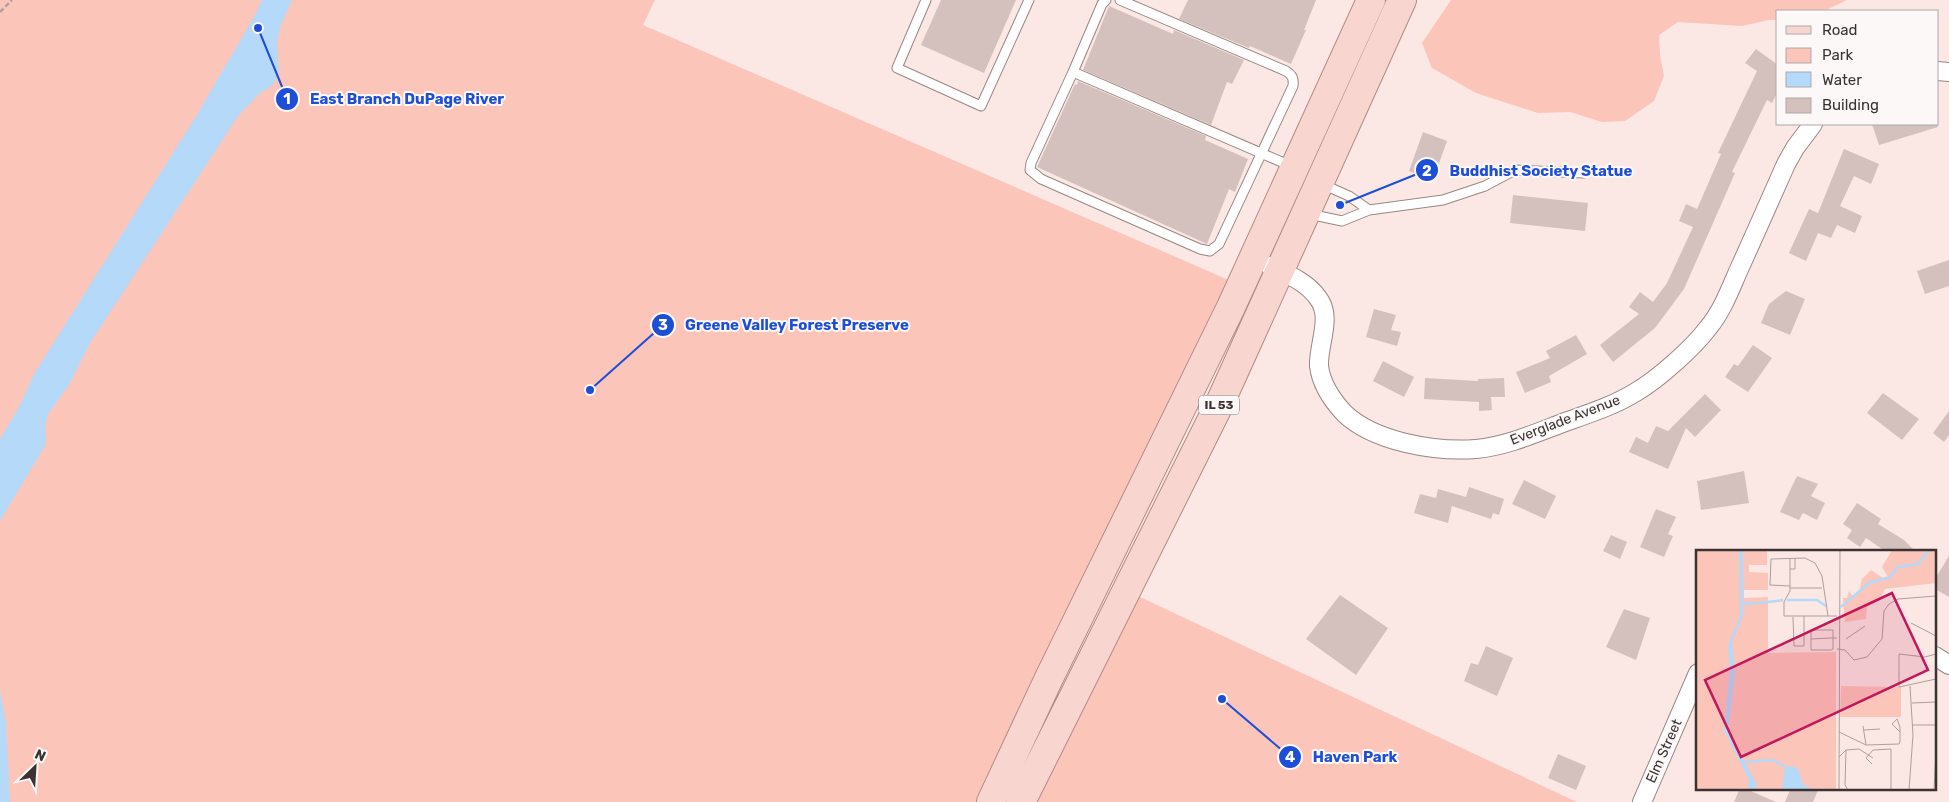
<svg xmlns="http://www.w3.org/2000/svg" width="1949" height="802" font-family="Rubik,sans-serif">
<style>
.green{fill:#fcc5ba}
.water{fill:#b4d9f9}
.building{fill:#d4c1bd}
.lines{fill:none;stroke-linecap:round;stroke-linejoin:round}
.lane-casing{stroke:#998784;stroke-width:11}
.street-casing{stroke:#998784;stroke-width:20}
.primary-casing{stroke:#b28b83;stroke-width:30}
.path{stroke:#b0a19e;stroke-width:2.5;stroke-dasharray:5 2.5;stroke-linecap:butt}
.lane{stroke:#fff;stroke-width:9}
.street{stroke:#fff;stroke-width:18}
.primary{stroke:#f8d6cf;stroke-width:28}
.labels{text-anchor:middle;dominant-baseline:central;stroke-width:4;stroke-linejoin:round;paint-order:stroke}
.shield{fill:#fcf8f8;stroke:#746e6d;stroke-width:1}
.shield-label{font-size:12px;font-weight:bold;fill:#3a3331}
.street-label{font-size:14px;fill:#3a3331;stroke:#fcf8f8}
.inset-river{fill:none;stroke:#b4d9f9;stroke-width:2.5}
.inset-road{fill:none;stroke:#ae9f9c;stroke-width:1}
.view{fill:#c2185b;fill-opacity:0.15;stroke:#c2185b;stroke-width:2.5}
.inset-edge{fill:none;stroke:#3a3331;stroke-width:2.5}
.leader{fill:none;stroke:#1d4ed8;stroke-width:2}
.callout-dot{fill:#1d4ed8;stroke:#fcf8f8;stroke-width:2}
.mark-label{font-size:15px;text-anchor:middle;font-weight:bold;fill:#fff}
.callout-label{font-size:15px;text-anchor:middle;font-weight:bold;fill:#1d4ed8;stroke:#fcf8f8;stroke-width:4;stroke-linejoin:round;paint-order:stroke}
</style>
<rect width="100%" height="100%" fill="#fbe7e3"/>
<path class="green" d="M 0,0 L 655,0 L 643,25 L 1231,281 L 987,802 L 0,802 Z
M 1451,0 L 1847,0 L 1824,11 L 1778,11 L 1778,20 L 1769,20 L 1742,26 L 1678,22 L 1659,35 L 1660,55 L 1664,76 L 1654,101 L 1625,121 L 1602,122 L 1570,112 L 1538,113 L 1476,93 L 1432,68 L 1422,43 Z
M 1138,596 L 1577,802 L 1034,802 Z"/>
<path class="water" d="M 262,0 L 292,0 L 280,27 L 277,42 L 279,74 L 272,86 L 260,93 L 238,116 L 90,343 L 69,385 L 48,414 L 45,427 L 46,444 L 0,521 L 0,439 L 19,407 L 34,374 L 195,118 L 254,17 Z
M 0,690 L 6,723 L 10,802 L 0,802 Z"/>
<path class="building" d="M 941,0 L 1016,0 L 984,73 L 921,45 Z
M 1188,0 L 1316,0 L 1304,30 L 1306,30 L 1291,64 L 1250,46 L 1249,48 L 1179,19 Z
M 1109,6 L 1173,34 L 1174,30 L 1244,60 L 1232,84 L 1227,82 L 1211,125 L 1083,70 Z
M 1756,49 L 1778,65 L 1778,91 L 1772,103 L 1767,100 L 1732,172 L 1735,173 L 1684,289 L 1655,328 L 1613,362 L 1600,345 L 1639,314 L 1629,307 L 1640,292 L 1653,302 L 1667,283 L 1693,227 L 1679,221 L 1686,204 L 1697,209 L 1721,154 L 1718,153 L 1757,71 L 1745,63 Z
M 1078,81 L 1206,136 L 1205,140 L 1248,159 L 1235,192 L 1229,189 L 1207,244 L 1037,167 L 1075,84 L 1077,85 Z
M 1872,124 L 1937,124 L 1938,127 L 1879,145 Z
M 1423,132 L 1447,141 L 1433,180 L 1409,171 Z
M 1844,149 L 1879,164 L 1871,184 L 1854,176 L 1840,206 L 1862,216 L 1855,233 L 1837,225 L 1831,238 L 1818,233 L 1806,261 L 1789,253 L 1809,209 L 1818,213 Z
M 1513,195 L 1588,203 L 1585,231 L 1510,223 Z
M 1949,260 L 1949,286 L 1925,294 L 1917,271 Z
M 1786,291 L 1805,299 L 1790,335 L 1761,323 L 1769,304 Z
M 1374,309 L 1396,315 L 1391,330 L 1401,332 L 1397,346 L 1366,337 Z
M 1576,335 L 1587,354 L 1549,376 L 1551,382 L 1525,393 L 1516,372 L 1550,358 L 1546,351 Z
M 1753,345 L 1772,358 L 1748,392 L 1725,377 L 1734,364 L 1738,366 Z
M 1383,361 L 1414,377 L 1404,397 L 1373,381 Z
M 1425,378 L 1478,381 L 1478,379 L 1504,378 L 1505,397 L 1491,397 L 1492,410 L 1479,411 L 1479,402 L 1424,399 Z
M 1883,393 L 1919,419 L 1902,440 L 1867,413 Z
M 1705,394 L 1721,410 L 1695,437 L 1686,428 L 1668,469 L 1629,452 L 1636,437 L 1648,443 L 1656,426 L 1668,431 Z
M 1949,411 L 1949,435 L 1944,442 L 1933,433 Z
M 1744,471 L 1749,503 L 1701,510 L 1697,481 Z
M 1797,476 L 1818,484 L 1811,496 L 1825,503 L 1817,520 L 1803,513 L 1799,520 L 1780,512 Z
M 1524,480 L 1556,496 L 1545,519 L 1512,504 Z
M 1469,487 L 1504,499 L 1499,515 L 1493,513 L 1491,519 L 1452,506 L 1448,523 L 1414,513 L 1420,494 L 1436,498 L 1438,489 L 1466,497 Z
M 1857,503 L 1881,519 L 1878,524 L 1904,540 L 1915,551 L 1885,551 L 1866,538 L 1860,547 L 1847,538 L 1852,530 L 1843,524 Z
M 1656,509 L 1676,517 L 1668,534 L 1673,536 L 1664,557 L 1640,547 Z
M 1611,535 L 1627,542 L 1620,559 L 1603,551 Z
M 1949,556 L 1949,597 L 1935,589 L 1935,579 Z
M 1340,595 L 1388,628 L 1356,675 L 1306,639 Z
M 1624,609 L 1650,618 L 1636,660 L 1606,647 Z
M 1486,646 L 1513,658 L 1497,696 L 1464,681 L 1471,663 L 1478,665 Z
M 1558,754 L 1586,766 L 1576,790 L 1548,778 Z
M 1740,788 L 1744,788 L 1776,802 L 1734,802 Z
M 1791,788 L 1819,788 L 1813,802 L 1785,802 Z"/>
<g class="lines">
<defs>
<path id="lane" d="M 926,0 L 897,68 L 981,106 L 1029,0
M 1106,0 L 1102,4 L 1073,72 L 1291,166
M 1073,72 L 1031,163 L 1030,170 L 1041,179 L 1200,249 L 1210,251 L 1219,244 L 1293,86 C 1294,78 1292,75 1286,71 L 1120,0
M 1369,210 L 1443,200 L 1485,186 L 1515,170 L 1584,173
M 1309,214 L 1342,221 L 1369,210 L 1349,196 L 1322,184"/>
<path id="street" d="M 1938,71 L 1949,72
M 1270,266 C 1287,274 1307,282 1318,298 C 1333,317 1318,344 1319,366 C 1321,383 1332,400 1344,413 C 1374,442 1435,452 1476,449 C 1508,446 1538,432 1568,421 C 1591,413 1615,405 1636,392 C 1658,379 1692,349 1708,328 C 1723,310 1731,287 1740,267 C 1756,232 1771,198 1786,164 L 1795,148 L 1813,124
M 1935,656 L 1949,665
M 1642,802 L 1698,673"/>
<path id="primary" d="M 991,802 L 1049,678 L 1231,307 L 1371,0
M 1021,802 L 1219,405 L 1402,0"/>
</defs>
<use href="#lane" class="lane-casing"/>
<use href="#street" class="street-casing"/>
<use href="#primary" class="primary-casing"/>
<path class="path" d="M 0,12 L 12,0"/>
<use href="#lane" class="lane"/>
<use href="#street" class="street"/>
<use href="#primary" class="primary"/>
</g>
<g class="labels">
<rect class="shield" x="1199" y="395.5" width="40" height="19" rx="4"/>
<g class="shield-label">
<text x="1219" y="405">IL 53</text>
</g>
<g class="street-label">
<text transform="translate(1565 420) rotate(-21)">Everglade Avenue</text>
<text transform="translate(1664 751) rotate(-66)">Elm Street</text>
</g>
</g>
<g transform="translate(1696 550)">
<rect width="240" height="240" fill="#fbe7e3"/>
<path d="M 0,0 L 71,0 L 71,15 L 53,15 L 53,22 L 72,23 L 72,40 L 48,40 L 48,48 L 72,47 L 72,103 L 140,102 L 140,240 L 0,240 ZM 196,0 L 240,0 L 240,33 L 189,39 L 183,51 L 171,57 L 170,69 L 149,72 L 147,48 L 151,48 L 153,41 L 157,46 L 163,43 L 166,29 L 175,20 L 187,28 L 192,27 L 186,17 ZM 145,136 L 205,137 L 205,167 L 144,167 Z" fill="#fcc5ba"/>
<path d="M 43,0 L 47,0 L 47,66 L 36,92 L 39,125 L 32,181 L 60,233 L 60,240 L 52,237 L 53,230 L 28,180 L 34,120 L 32,95 L 44,66 ZM 97,216 L 102,219 L 107,234 L 118,240 L 86,240 L 89,217 Z" fill="#b4d9f9"/>
<path class="inset-river" d="M 91,50 L 121,50 L 130,56M 64,53 L 87,50M 47,54 L 63,53M 145,57 L 173,33 L 194,27 L 202,17 L 222,14 L 233,0M 49,212 L 77,210 L 89,217"/>
<path class="inset-road" d="M 94,8 L 94,41 L 88,52 L 88,66 L 141,66M 94,19 L 99,19 L 99,8M 94,36 L 74,35 L 75,9 L 109,8 L 119,13 L 126,26 L 132,66M 94,38 L 126,38M 97,67 L 98,96 L 108,96 L 108,66M 215,73 L 240,86M 115,89 L 115,100 L 135,100 L 137,99 L 137,80 L 115,80 L 115,89 L 134,88 L 141,88M 150,89 L 169,76M 141,99 L 149,100 L 158,110 L 171,107 L 186,89 L 188,61 L 193,54 L 202,49 L 240,46M 240,104 L 229,107 L 203,104 L 203,137 L 240,129M 216,153 L 240,152M 217,175 L 240,175M 167,176 L 170,195M 168,180 L 184,179M 143,182 L 170,195 L 203,194 L 204,192 L 204,177 L 201,169 L 196,174 L 204,182M 150,200 L 149,235 L 152,240M 143,207 L 150,200 L 163,199 L 177,208M 176,214 L 170,208 L 177,200 L 195,199 L 195,240M 143,240 L 144,0M 213,240 L 217,185 L 214,136M 238,240 L 240,202"/>
<path class="view" d="M 196,43 L 232,120 L 45,207 L 9,130 Z"/>
<rect width="240" height="240" class="inset-edge"/>
</g>
<path class="leader" d="M258 28L287 99M1340 205L1427 170M590 390L663 325M1222 699L1290 757"/>
<g class="callout-dot">
<circle cx="258" cy="28" r="5"/>
<circle cx="1340" cy="205" r="5"/>
<circle cx="590" cy="390" r="5"/>
<circle cx="1222" cy="699" r="5"/>
<circle cx="287" cy="99" r="12"/>
<circle cx="1427" cy="170" r="12"/>
<circle cx="663" cy="325" r="12"/>
<circle cx="1290" cy="757" r="12"/>
</g>
<g class="mark-label">
<text x="287" y="104">1</text>
<text x="1427" y="176">2</text>
<text x="663" y="330">3</text>
<text x="1290" y="762">4</text>
</g>
<g class="callout-label">
<text x="407" y="104">East Branch DuPage River</text>
<text x="1541" y="176">Buddhist Society Statue</text>
<text x="797" y="330">Greene Valley Forest Preserve</text>
<text x="1355" y="762">Haven Park</text>
</g>
<rect x="1776" y="10" width="162" height="115" fill="#fcf8f8" stroke="#aea9a8"/>
<rect x="1786" y="26" width="25" height="8" fill="#f8d6cf" stroke="#aea9a8"/>
<text x="1822" y="35" font-size="15" fill="#3a3331">Road</text>
<rect x="1786" y="48" width="25" height="15" fill="#fcc5ba" stroke="#aea9a8"/>
<text x="1822" y="60" font-size="15" fill="#3a3331">Park</text>
<rect x="1786" y="72" width="25" height="15" fill="#b4d9f9" stroke="#aea9a8"/>
<text x="1822" y="85" font-size="15" fill="#3a3331">Water</text>
<rect x="1786" y="98" width="25" height="15" fill="#d4c1bd" stroke="#aea9a8"/>
<text x="1822" y="110" font-size="15" fill="#3a3331">Building</text>
<g transform="translate(35 767) rotate(25)" stroke="#fcf8f8" stroke-width="4" paint-order="stroke">
<path d="M0-4L9 19L0 12L-9 19Z" fill="#3a3331"/>
<text y="-8" font-size="14" font-weight="bold" text-anchor="middle" fill="#3a3331">N</text>
</g>
</svg>
